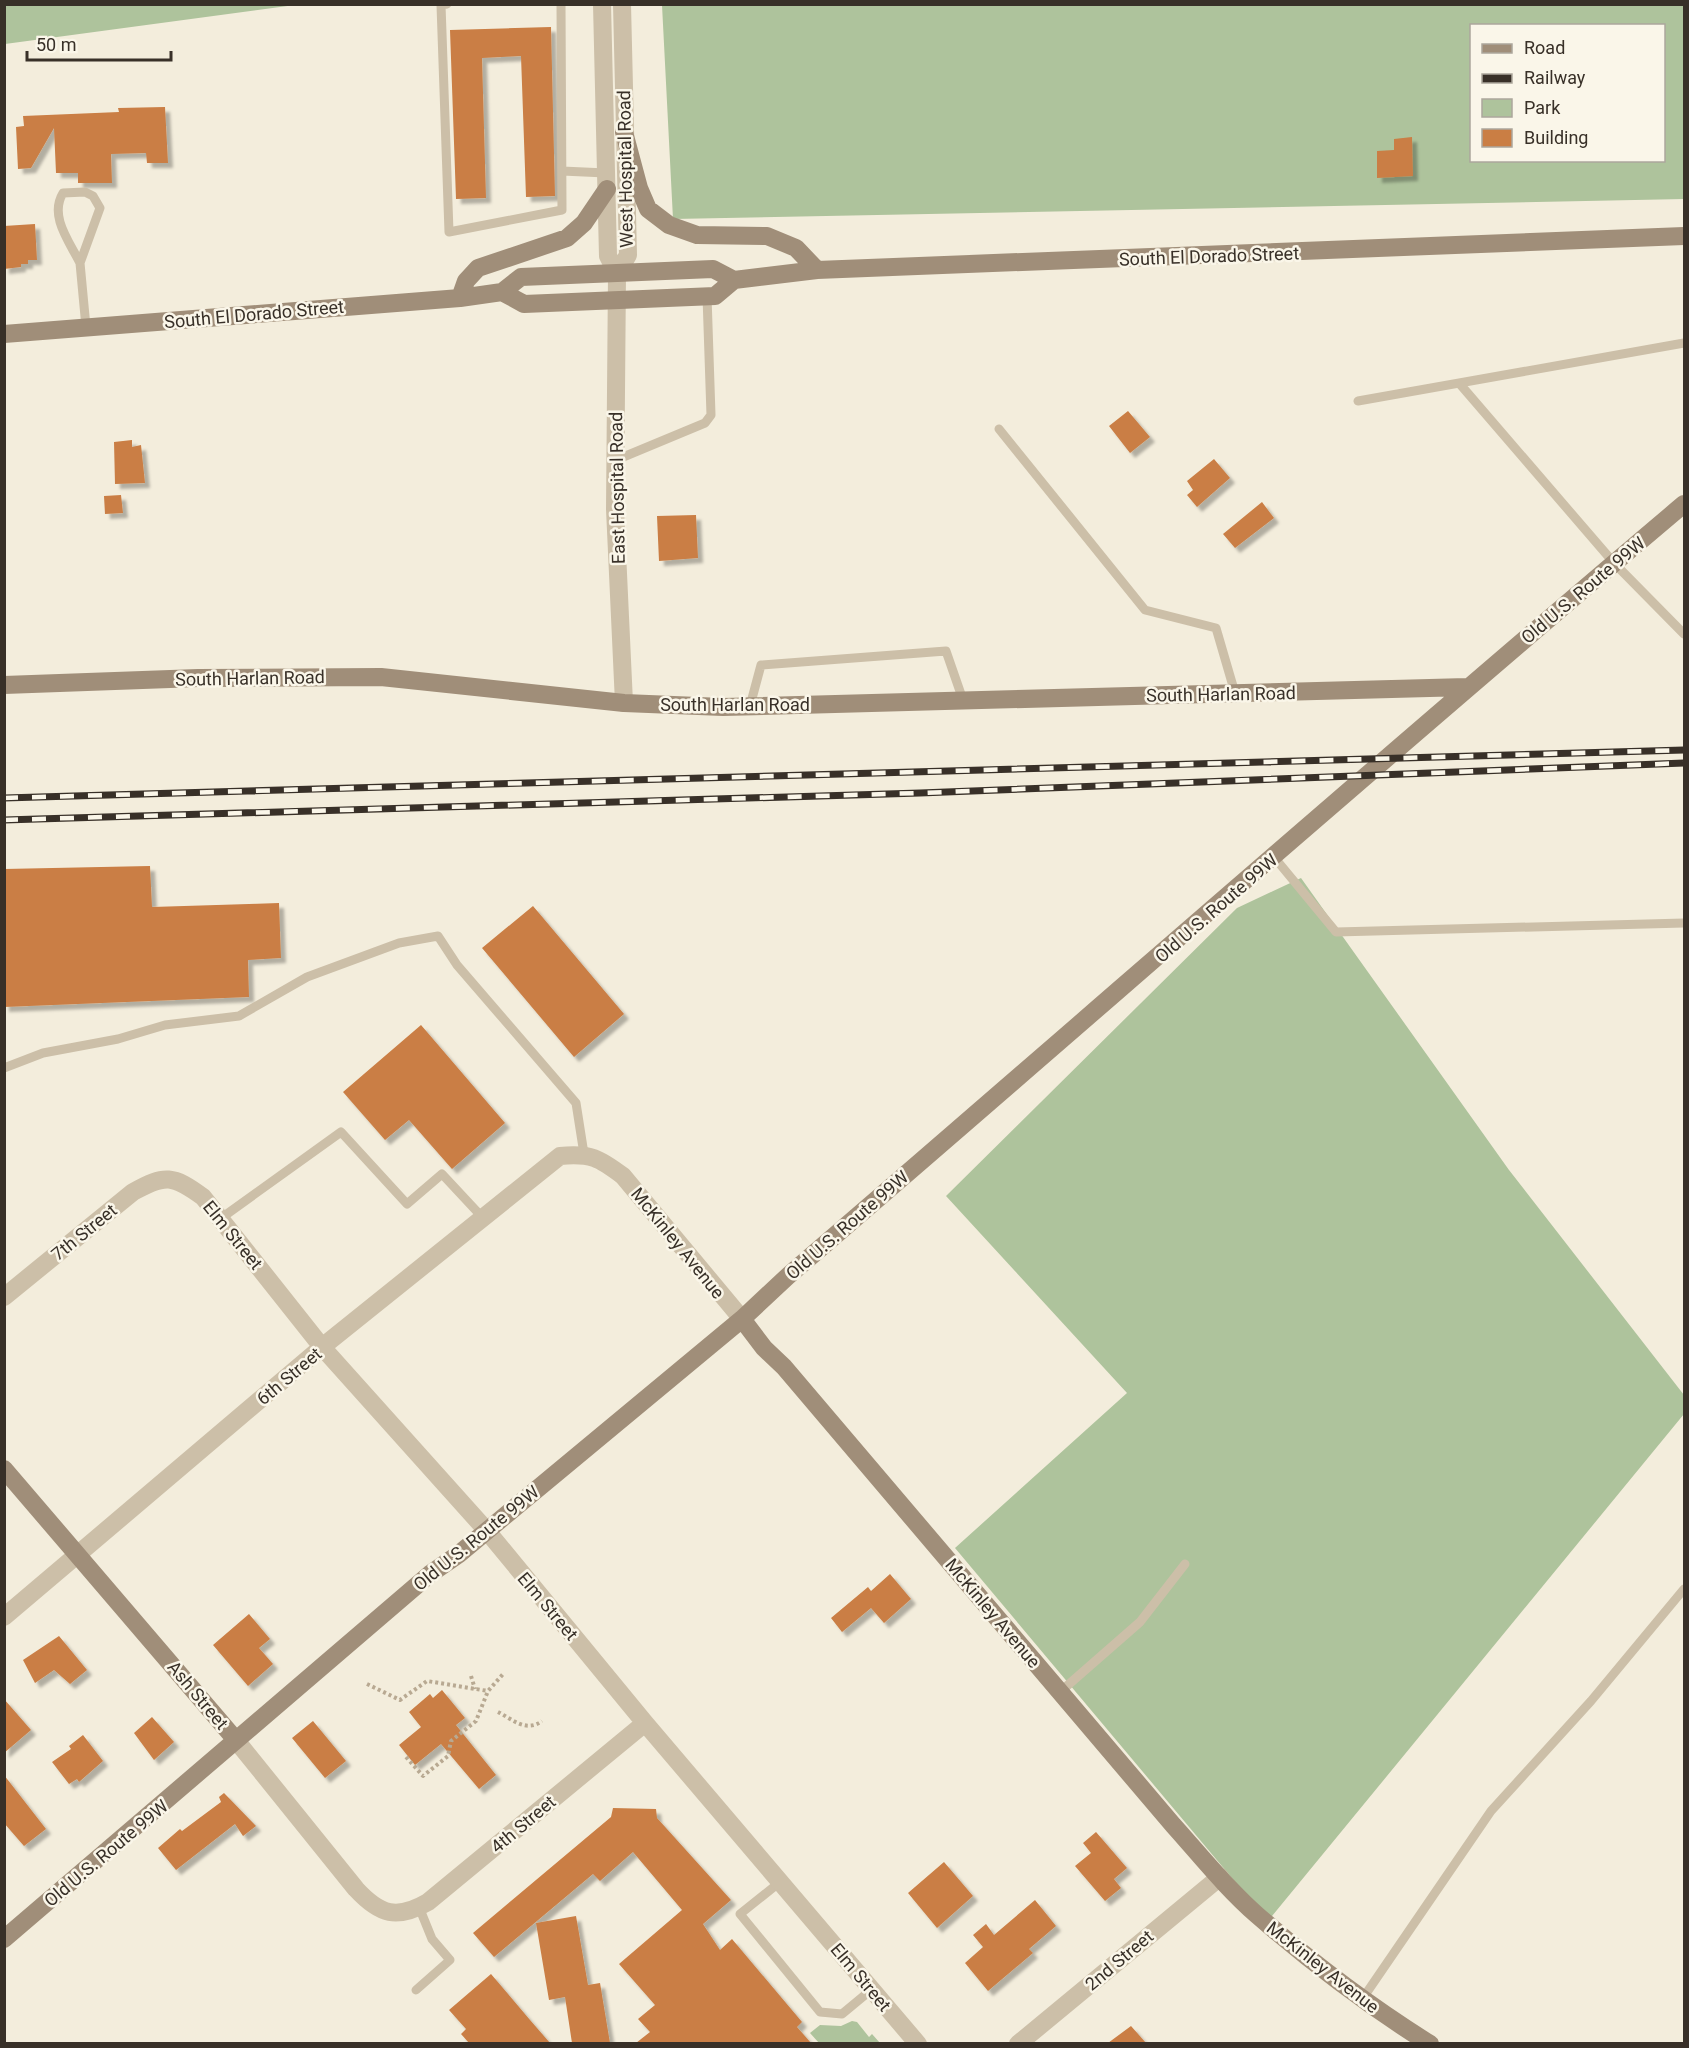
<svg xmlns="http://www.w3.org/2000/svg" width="1689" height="2048" font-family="Roboto,sans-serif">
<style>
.green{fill:#aec39c;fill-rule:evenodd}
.building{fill:#ca7e44;filter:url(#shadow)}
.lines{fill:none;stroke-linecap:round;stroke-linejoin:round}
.path{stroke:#b8a992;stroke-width:4;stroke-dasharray:3 3;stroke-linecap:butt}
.lane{stroke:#ccbfa8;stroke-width:9}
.street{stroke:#ccbfa8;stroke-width:18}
.secondary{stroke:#a08e79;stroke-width:18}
.rail-casing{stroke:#383028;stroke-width:7}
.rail{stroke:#faf6e9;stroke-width:4.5;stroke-dasharray:14;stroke-linecap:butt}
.labels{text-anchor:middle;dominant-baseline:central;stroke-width:5;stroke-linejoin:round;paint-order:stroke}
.street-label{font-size:18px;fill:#383028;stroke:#faf6e9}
</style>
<defs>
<filter id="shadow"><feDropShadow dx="5" dy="5" stdDeviation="1.5" flood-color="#0004"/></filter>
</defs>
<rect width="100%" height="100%" fill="#f3eddc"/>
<path class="green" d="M 5,4 L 295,4 L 295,5 L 5,44 Z
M 662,5 L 1684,5 L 1684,199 L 673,219 ZM 1472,26 L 1664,26 L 1664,160 L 1472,160 Z
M 1301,878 L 1509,1170 L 1684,1395 L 1684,1414 L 1268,1921 L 955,1548 L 1127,1393 L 946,1196 L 1237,908 Z
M 852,2021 L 857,2022 L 869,2037 L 872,2034 L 880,2043 L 819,2043 L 810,2033 L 820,2025 L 841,2026 Z"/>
<path class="building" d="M 551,27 L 555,196 L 526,197 L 521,56 L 482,58 L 486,198 L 456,199 L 450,30 Z
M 165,107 L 168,163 L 147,163 L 146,153 L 111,154 L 112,183 L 78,183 L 78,173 L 56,173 L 54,128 L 31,168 L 18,169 L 16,127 L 24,126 L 23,116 L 119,112 L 118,108 Z
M 1412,137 L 1413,176 L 1377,178 L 1377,151 L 1394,150 L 1394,139 Z
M 35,224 L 37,260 L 28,260 L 28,264 L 21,264 L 21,267 L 4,269 L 4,226 Z
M 1128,411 L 1150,437 L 1130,453 L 1109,426 Z
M 132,440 L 132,447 L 141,445 L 145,483 L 115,484 L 114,442 Z
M 1214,459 L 1230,478 L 1197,507 L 1187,495 L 1193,490 L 1187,481 Z
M 121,495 L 123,513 L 105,514 L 104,496 Z
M 1262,502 L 1274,518 L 1235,548 L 1223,534 Z
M 696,515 L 698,558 L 659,561 L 657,516 Z
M 150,866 L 152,907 L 279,903 L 281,958 L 248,960 L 249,997 L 4,1007 L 4,869 Z
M 533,906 L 624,1014 L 574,1057 L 482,948 Z
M 421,1025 L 505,1123 L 452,1169 L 409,1120 L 385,1140 L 343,1092 Z
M 890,1574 L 911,1599 L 884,1623 L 871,1608 L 842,1632 L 831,1618 L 868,1587 L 871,1591 Z
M 249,1614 L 270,1639 L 259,1648 L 273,1664 L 248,1686 L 213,1645 Z
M 59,1636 L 87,1670 L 70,1684 L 54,1670 L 35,1683 L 23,1660 Z
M 442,1690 L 465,1718 L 456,1725 L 496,1775 L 479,1789 L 441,1744 L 415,1765 L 399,1745 L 421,1727 L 409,1712 L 430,1694 L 433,1698 Z
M 4,1699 L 31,1730 L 4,1753 Z
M 152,1717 L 174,1742 L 154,1760 L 134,1733 Z
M 313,1721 L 346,1761 L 325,1778 L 292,1738 Z
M 83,1735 L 103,1761 L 79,1782 L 77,1779 L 69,1784 L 52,1762 L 71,1749 L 69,1746 Z
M 4,1775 L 46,1829 L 24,1846 L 4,1823 Z
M 224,1793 L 256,1826 L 243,1836 L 235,1824 L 176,1870 L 158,1848 L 180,1829 L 182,1831 L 221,1802 L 219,1797 Z
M 613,1808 L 656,1809 L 657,1818 L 731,1900 L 703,1924 L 720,1950 L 732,1939 L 802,2022 L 797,2027 L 811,2043 L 636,2043 L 650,2032 L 638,2019 L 655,2005 L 619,1964 L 682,1910 L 633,1852 L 600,1881 L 593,1874 L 494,1957 L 473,1933 L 611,1817 Z
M 1096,1832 L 1127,1868 L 1114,1879 L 1121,1888 L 1105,1901 L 1075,1866 L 1091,1853 L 1083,1843 Z
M 944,1862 L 973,1896 L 937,1928 L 908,1893 Z
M 1035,1900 L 1056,1926 L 1029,1949 L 1033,1953 L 988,1991 L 965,1963 L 983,1947 L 973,1935 L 986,1924 L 994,1935 Z
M 576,1916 L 588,1985 L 600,1983 L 610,2043 L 572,2043 L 565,1997 L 549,2000 L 536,1923 Z
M 491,1974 L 530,2020 L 550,2043 L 469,2043 L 461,2034 L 466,2029 L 449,2010 Z
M 1131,2026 L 1146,2043 L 1108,2043 Z"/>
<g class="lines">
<path class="path" d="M 471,1676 L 475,1689
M 367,1684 L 400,1700 L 427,1681 L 488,1691
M 498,1712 C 512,1719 526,1733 542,1721
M 406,1757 L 423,1776 L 448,1756 L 451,1741 L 476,1721 L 488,1691 L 504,1673"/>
<path class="lane" d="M 447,4 L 441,5 L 449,232 L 562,210 L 561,4
M 562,171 L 606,173
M 80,263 C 69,241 49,216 63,193 L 85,192 L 93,196 L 100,208 L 80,263 L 86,327
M 1459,383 L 1614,563 L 1684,634
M 1358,401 L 1684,343
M 999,429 L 1145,610 L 1216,628 L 1235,693
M 616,460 L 705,423 L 711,415 L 707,296
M 750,706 L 761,665 L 946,651 L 963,700
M 1274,857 L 1336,932 L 1684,923
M 4,1068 L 43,1053 L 118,1039 L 165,1025 L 239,1016 L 307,977 L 399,943 L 438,936 L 457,965 L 576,1103 L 584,1154
M 220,1219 L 341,1132 L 407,1204 L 442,1174 L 483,1218
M 1060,1692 L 1140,1622 L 1185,1564
M 780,1882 L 740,1914 L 820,2012 L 842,2014 L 871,1990
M 416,1990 L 450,1960 L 432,1939 L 419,1907
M 1363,1998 L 1491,1811 L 1591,1701 L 1684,1589"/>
<path class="street" d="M 602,4 L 608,256 L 617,274 L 615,509 L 624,703
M 617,274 L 628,255 L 622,4
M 4,1297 L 133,1192 C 165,1174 173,1175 203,1197 L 322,1347 L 487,1531 L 645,1723 L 918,2044
M 4,1617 L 322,1347 L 560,1156 C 591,1153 599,1158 623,1176 L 742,1319
M 235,1739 L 356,1889 C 380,1915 397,1920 428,1902 L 645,1723
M 1018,2044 L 1220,1877"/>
<path class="secondary" d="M 624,132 L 639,188 L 648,209 L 669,225 L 697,235 L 767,236 L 796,248 L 817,270
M 502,292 L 524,304 L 715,296 L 734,280 L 817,270 L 1684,236
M 460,298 L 466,281 L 478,268 L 567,238 L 584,223 L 607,189
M 4,334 L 460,298 L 502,292 L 521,277 L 713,269 L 734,280
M 4,685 L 198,678 L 381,677 L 624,703 L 723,707 L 1467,687
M 742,1319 L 764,1348 L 784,1367 L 1173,1825 C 1200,1855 1226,1888 1257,1915 C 1311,1962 1369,2006 1430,2044
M 4,1469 L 235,1739
M 4,1939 L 430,1574 L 459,1554 L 742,1319 L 788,1276 C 1087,1019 1383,758 1684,504"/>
<defs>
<path id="rail" d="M 4,798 L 1684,750
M 4,820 L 920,793 L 1684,763"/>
</defs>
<use href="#rail" class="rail-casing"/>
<use href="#rail" class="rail"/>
</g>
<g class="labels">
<g class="street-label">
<text transform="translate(625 169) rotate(-91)">West Hospital Road</text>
<text transform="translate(1209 256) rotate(-2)">South El Dorado Street</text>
<text transform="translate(254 314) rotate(-5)">South El Dorado Street</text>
<text transform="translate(617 488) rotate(-91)">East Hospital Road</text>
<text transform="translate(1583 590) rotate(-40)">Old U.S. Route 99W</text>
<text transform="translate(250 678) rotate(-1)">South Harlan Road</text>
<text transform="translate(1221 694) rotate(-1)">South Harlan Road</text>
<text x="735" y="704">South Harlan Road</text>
<text transform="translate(1216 908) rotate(-41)">Old U.S. Route 99W</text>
<text transform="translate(847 1225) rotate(-41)">Old U.S. Route 99W</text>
<text transform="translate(84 1232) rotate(-39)">7th Street</text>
<text transform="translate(233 1235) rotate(51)">Elm Street</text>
<text transform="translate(678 1243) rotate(51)">McKinley Avenue</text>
<text transform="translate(289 1376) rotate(-40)">6th Street</text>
<text transform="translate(476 1538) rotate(-39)">Old U.S. Route 99W</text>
<text transform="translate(548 1606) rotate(50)">Elm Street</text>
<text transform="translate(993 1613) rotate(50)">McKinley Avenue</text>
<text transform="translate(198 1695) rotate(50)">Ash Street</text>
<text transform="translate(523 1824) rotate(-40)">4th Street</text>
<text transform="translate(106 1853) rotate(-40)">Old U.S. Route 99W</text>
<text transform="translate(1119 1960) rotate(-40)">2nd Street</text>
<text transform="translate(1323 1967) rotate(38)">McKinley Avenue</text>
<text transform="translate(861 1977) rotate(50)">Elm Street</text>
</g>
</g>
<rect width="1689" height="2048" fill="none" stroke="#383028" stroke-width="12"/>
<rect x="1470" y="24" width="195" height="138" fill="#faf6e9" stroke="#aca79c" stroke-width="1.5"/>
<rect x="1482" y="44" width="30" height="9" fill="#a08e79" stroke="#aca79c" stroke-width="1.5"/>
<text x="1524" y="54" font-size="18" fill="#383028">Road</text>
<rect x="1482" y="74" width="30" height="9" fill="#383028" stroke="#aca79c" stroke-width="1.5"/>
<text x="1524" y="84" font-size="18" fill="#383028">Railway</text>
<rect x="1482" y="99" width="30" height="18" fill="#aec39c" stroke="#aca79c" stroke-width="1.5"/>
<text x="1524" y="114" font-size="18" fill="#383028">Park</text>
<rect x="1482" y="129" width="30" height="18" fill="#ca7e44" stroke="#aca79c" stroke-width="1.5"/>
<text x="1524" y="144" font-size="18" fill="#383028">Building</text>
<path d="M27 51v9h144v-9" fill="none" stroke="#383028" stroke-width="3"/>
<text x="36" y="51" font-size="18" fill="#383028" stroke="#faf6e9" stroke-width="4.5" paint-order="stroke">50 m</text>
</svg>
